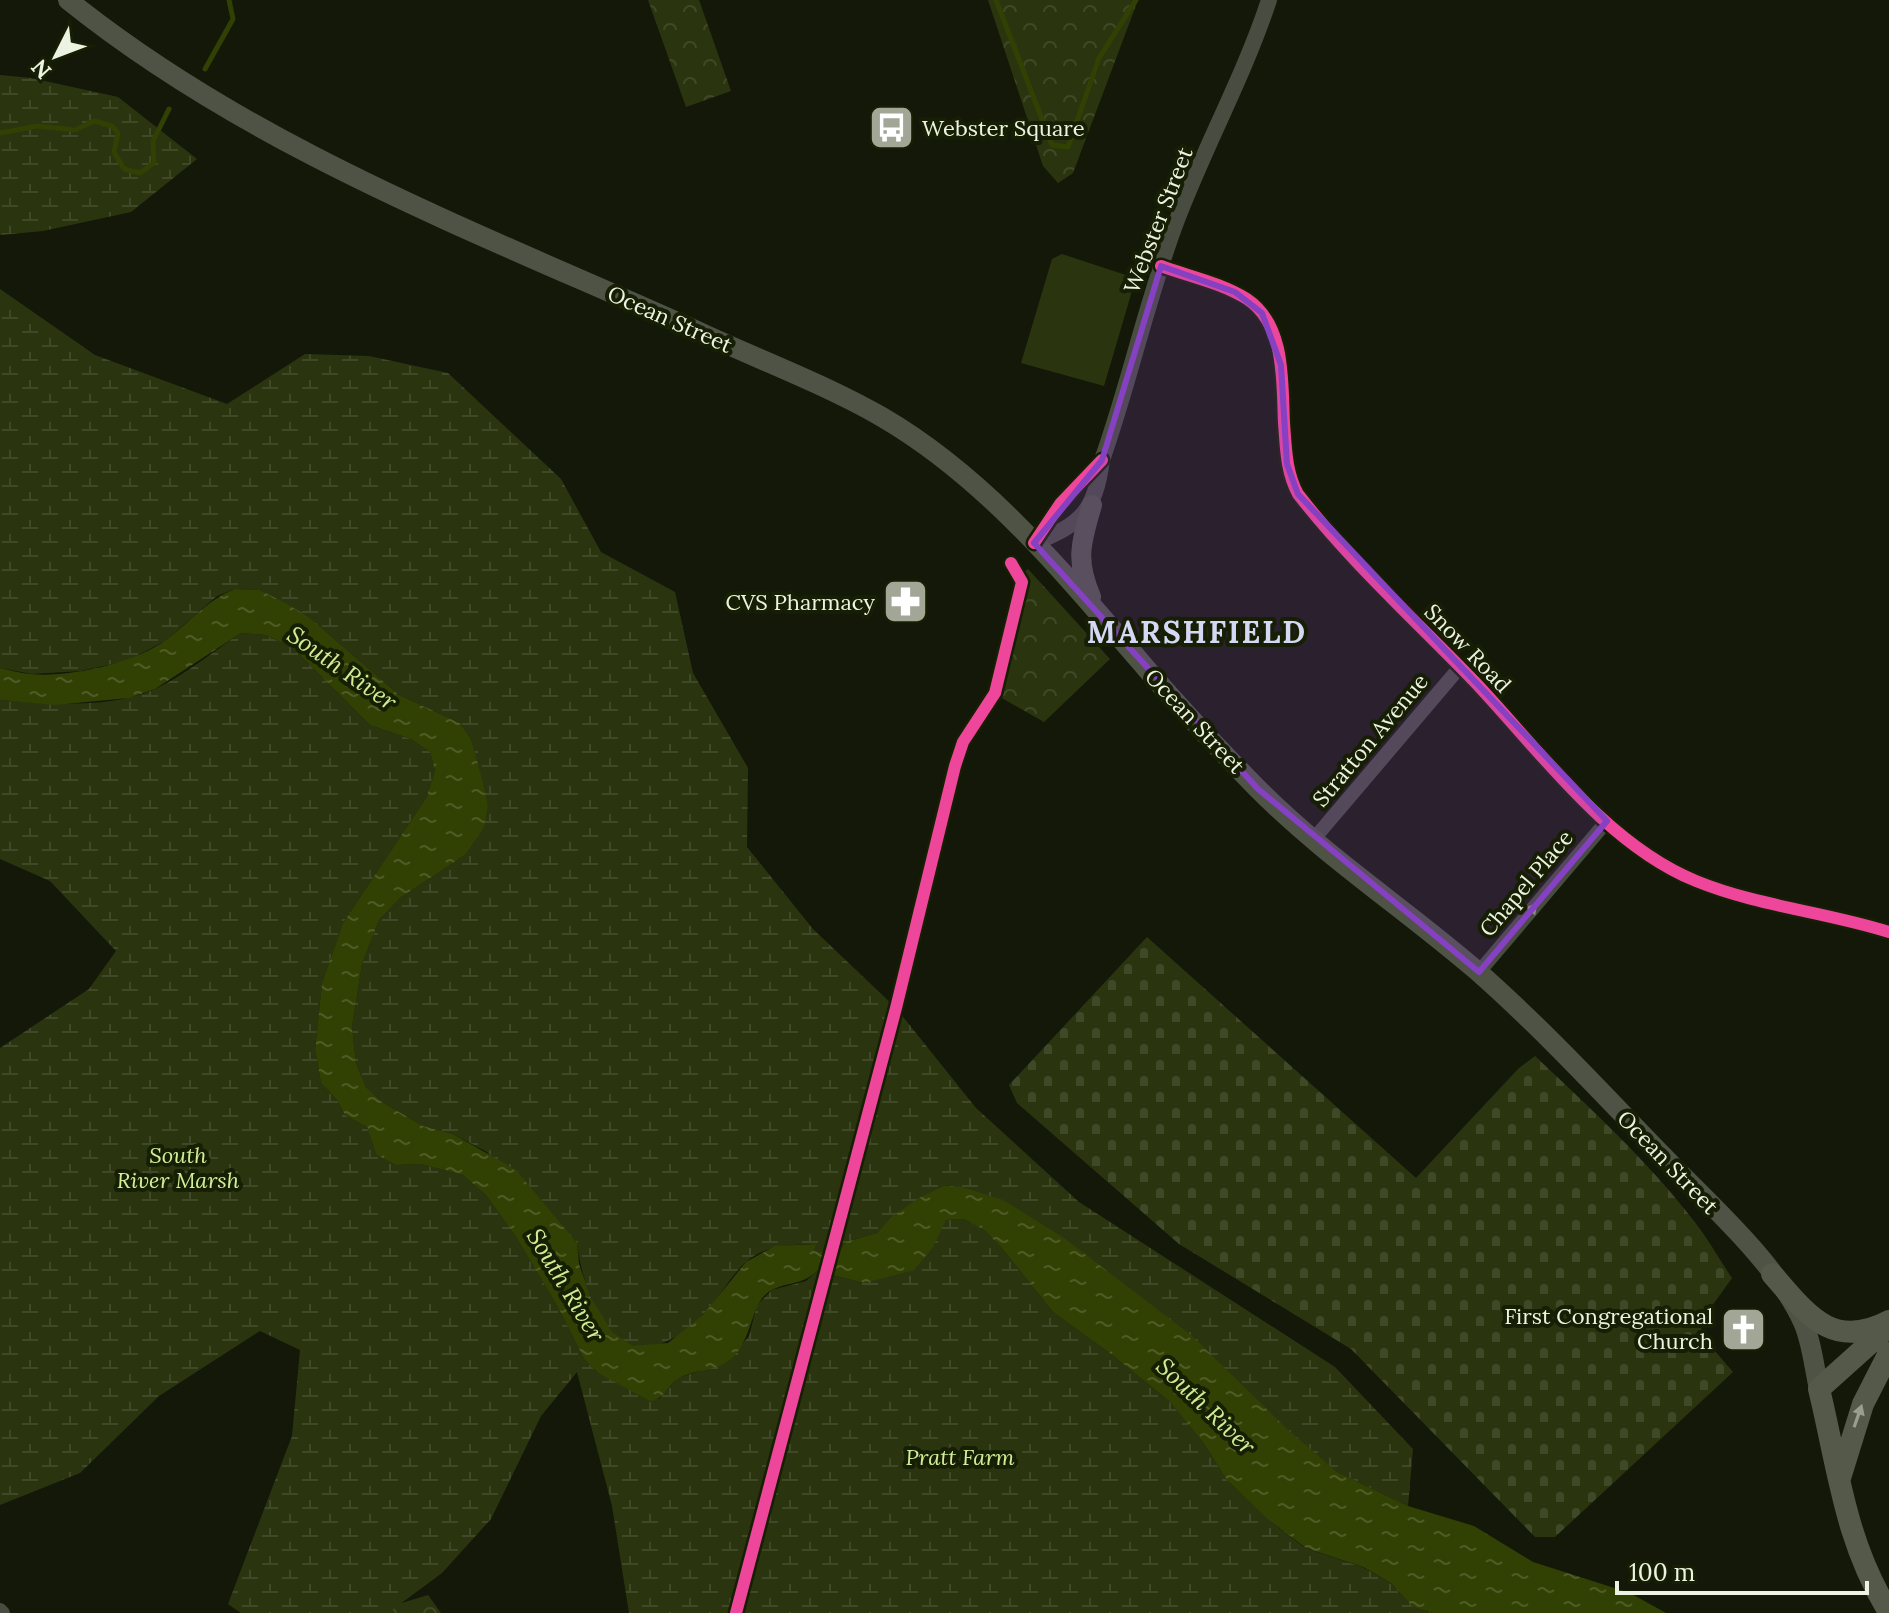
<svg xmlns="http://www.w3.org/2000/svg" width="1889" height="1613" font-family="Lora,serif">
<style>
.green{fill:#2a3510}
.forest{fill:url(#forest-crowns)}
.wetland{fill:url(#wetland-marsh)}
.cemetery{fill:url(#cemetery-stones)}
.water{fill:url(#water-ripples)}
.lines{fill:none;stroke-linecap:round;stroke-linejoin:round}
.stream{stroke:#314003;stroke-width:5}
.minor{stroke:#484c41;stroke-width:14}
.tertiary{stroke:#484c41;stroke-width:16}
.secondary{stroke:#4e5345;stroke-width:20}
.primary{stroke:#54594a;stroke-width:22}
.cycleway-casing{stroke:#161e03;stroke-width:17}
.cycleway{stroke:#ed469a;stroke-width:12}
.oneway{fill:#8a8f81}
.oneway2{fill:#999e8e}
.marked{fill:#8640c2;fill-opacity:0.2;stroke:#8640c2;stroke-width:6;stroke-linejoin:round}
.labels{text-anchor:middle;dominant-baseline:central;stroke-width:8;stroke-linejoin:round;paint-order:stroke}
.poi-label{font-size:22px;fill:#edf3e2;stroke:#161e03;text-anchor:end}
.street-label{font-size:22px;fill:#edf3e2;stroke:#161e03}
.park-label{font-size:22px;font-style:italic;fill:#d2ef97;stroke:#161e03}
.water-label{font-size:24px;font-style:italic;fill:#d0ed95;stroke:#161e03}
.district-label{font-size:30px;font-weight:bold;letter-spacing:2px;fill:#d5d8f5;stroke:#161e03}
</style>
<defs>
<pattern id="forest-crowns" width="20" height="18" patternUnits="userSpaceOnUse" patternTransform="scale(2)"><rect width="20" height="18" fill="#2a3510"/><path d="M2 6a3 3 0 1 1 6 0M12 15a3 3 0 1 1 6 0" fill="none" stroke="#3f4927"/></pattern>
<pattern id="wetland-marsh" width="20" height="14" patternUnits="userSpaceOnUse" patternTransform="scale(2)"><rect width="20" height="14" fill="#2a3510"/><path d="M1 5h8M5 5V1M11 12h8M15 12V8" fill="none" stroke="#3f4927"/></pattern>
<pattern id="cemetery-stones" width="16" height="16" patternUnits="userSpaceOnUse" patternTransform="scale(2)"><rect width="16" height="16" fill="#2a3510"/><path d="M2 7V4a2 2 0 0 1 4 0v3zM10 15v-3a2 2 0 0 1 4 0v3z" fill="#3f4927"/></pattern>
<pattern id="water-ripples" width="26" height="14" patternUnits="userSpaceOnUse" patternTransform="scale(2)"><rect width="26" height="14" fill="#314003"/><path d="M2 4q2-2 4 0t4 0M15 11q2-2 4 0t4 0" fill="none" stroke="#4f5c27"/></pattern>
</defs>
<rect width="100%" height="100%" fill="#131809"/>
<path class="green" d="M 1062,254 L 1132,277 L 1132,291 L 1104,386 L 1021,363 L 1052,259 Z"/>
<path class="forest" d="M 648,0 L 699,0 L 731,91 L 686,107 Z
M 988,0 L 1138,0 L 1073,173 L 1058,183 L 1043,166 Z
M 1028,569 L 1110,659 L 1044,722 L 1000,697 L 1029,582 L 1023,573 Z
M 428,1595 L 441,1613 L 369,1613 Z"/>
<path class="wetland" d="M 0,75 L 31,78 L 118,97 L 197,159 L 131,212 L 43,231 L 0,235 Z
M 0,289 L 95,355 L 227,404 L 305,354 L 369,356 L 448,373 L 561,479 L 601,552 L 675,592 L 693,673 L 748,768 L 747,847 L 813,929 L 896,1008 L 976,1108 L 1079,1202 L 1335,1367 L 1413,1449 L 1408,1506 L 1337,1472 L 1003,1200 L 890,1218 L 877,1233 L 846,1242 L 839,1255 L 814,1251 L 815,1244 C 790,1245 765,1245 746,1262 C 729,1277 719,1299 703,1315 C 687,1332 658,1352 633,1346 C 599,1338 580,1273 577,1243 L 487,1152 L 453,1134 L 423,1126 L 382,1102 L 366,1087 L 356,1063 L 352,1027 L 362,964 L 379,920 L 400,898 L 465,855 L 488,804 L 471,739 L 460,723 L 399,695 L 309,617 L 260,590 L 235,589 L 217,596 L 165,641 L 127,661 L 80,671 L 32,674 L 0,668 Z
M 241,633 L 265,635 L 292,647 L 370,725 L 411,739 L 430,752 L 435,771 L 426,798 L 343,923 L 322,983 L 315,1049 L 321,1083 L 337,1100 L 345,1115 L 367,1127 L 378,1155 L 396,1165 L 421,1164 L 463,1175 L 486,1195 L 516,1237 L 559,1309 L 584,1359 L 598,1373 L 659,1399 L 678,1378 L 727,1362 L 749,1336 L 757,1305 L 772,1290 L 806,1281 L 817,1271 L 864,1283 L 941,1228 L 946,1220 L 964,1219 L 984,1230 L 1001,1247 L 1053,1312 L 1111,1354 L 1169,1401 L 1205,1445 L 1226,1479 L 1266,1518 L 1305,1548 L 1362,1567 L 1391,1583 L 1413,1607 L 1433,1613 L 629,1613 L 612,1506 L 577,1372 L 541,1416 L 491,1519 L 442,1573 L 388,1613 L 241,1613 L 228,1604 L 292,1436 L 300,1350 L 260,1331 L 159,1396 L 80,1473 L 0,1505 L 0,1048 L 89,989 L 116,951 L 50,881 L 0,859 L 0,700 C 48,704 108,709 153,690 C 182,677 214,651 241,633 Z"/>
<path class="cemetery" d="M 1147,937 L 1416,1178 L 1519,1068 L 1535,1056 C 1590,1108 1647,1160 1694,1221 C 1708,1239 1719,1259 1732,1278 L 1699,1324 L 1708,1343 L 1733,1372 L 1555,1537 L 1535,1537 L 1351,1349 L 1179,1244 L 1017,1103 L 1009,1085 Z"/>
<path class="water" d="M 235,589 L 260,590 L 285,603 L 309,617 L 399,695 L 460,723 L 471,739 L 482,779 L 488,804 L 484,827 L 465,855 L 400,898 L 379,920 L 362,964 L 352,1027 L 356,1063 L 366,1087 L 382,1102 L 423,1126 L 453,1134 L 516,1170 L 577,1243 L 579,1264 L 591,1298 L 612,1332 L 633,1346 L 668,1343 L 703,1315 L 746,1262 L 775,1246 L 816,1244 L 814,1251 L 838,1254 L 846,1242 L 877,1233 L 890,1218 L 919,1198 L 944,1186 L 962,1187 L 1003,1200 L 1064,1238 L 1192,1336 L 1288,1430 L 1337,1472 L 1408,1506 L 1474,1526 L 1533,1562 L 1630,1593 L 1666,1613 L 1433,1613 L 1413,1607 L 1391,1583 L 1363,1567 L 1306,1548 L 1266,1518 L 1226,1479 L 1205,1445 L 1169,1401 L 1111,1354 L 1053,1312 L 1001,1247 L 984,1230 L 964,1219 L 946,1220 L 933,1247 L 914,1270 L 864,1283 L 817,1271 C 801,1286 789,1281 772,1290 C 748,1302 755,1343 727,1362 C 713,1371 693,1370 679,1378 C 667,1386 665,1399 650,1401 L 598,1373 L 584,1359 L 559,1309 L 516,1237 L 486,1195 L 463,1175 L 421,1164 L 396,1165 L 377,1155 L 367,1127 L 345,1115 L 337,1100 L 321,1083 L 315,1049 L 322,983 L 343,923 L 426,798 L 435,771 L 430,752 L 411,739 L 370,725 L 292,647 L 265,635 L 241,633 L 155,689 L 129,698 L 55,705 L 0,700 L 0,668 C 10,670 20,673 30,674 C 68,678 136,663 166,640 C 190,622 207,600 235,589 Z"/>
<g class="lines">
<path class="stream" d="M 996,0 L 1052,145 L 1068,147 L 1099,58 L 1136,0
M 205,69 L 233,19 L 229,0
M 0,133 L 37,126 L 75,130 L 94,121 L 112,126 L 118,133 L 114,152 L 124,169 L 140,173 L 154,163 L 153,141 L 169,109"/>
<path class="minor" d="M 1161,266 C 1188,276 1222,283 1247,299 C 1286,325 1282,382 1284,423 C 1286,448 1286,472 1298,494 C 1350,561 1414,619 1473,680 C 1538,748 1605,844 1696,881 C 1757,906 1826,912 1889,932
M 1313,840 L 1460,667
M 1479,972 L 1607,821
M 0,1610 L 3,1613"/>
<path class="tertiary" d="M 1034,543 C 1081,524 1095,512 1102,460 C 1130,381 1147,299 1177,220 C 1205,146 1244,76 1269,0
M 1035,543 L 1060,504 L 1101,461"/>
<path class="secondary" d="M 68,0 C 257,152 488,236 706,335 C 765,362 826,385 882,417 C 985,477 1062,571 1139,660 C 1176,704 1216,746 1256,787 C 1323,855 1404,908 1476,970 C 1542,1028 1602,1093 1663,1156 C 1709,1204 1775,1261 1803,1322 C 1812,1342 1814,1367 1819,1389
M 1091,597 C 1075,559 1081,543 1092,505"/>
<path class="primary" d="M 1772,1274 C 1807,1314 1832,1351 1889,1321
M 1819,1389 C 1838,1467 1845,1542 1889,1612
M 1819,1389 L 1887,1328
M 1840,1478 L 1863,1404 L 1889,1353"/>
<defs>
<path id="cycleway" d="M 1161,266 C 1188,276 1222,283 1247,299 C 1286,325 1282,382 1284,423 C 1286,448 1286,472 1298,494 C 1350,561 1414,619 1473,680 C 1538,748 1605,844 1696,881 C 1757,906 1826,912 1889,932
M 1034,543 L 1060,504 L 1102,460
M 736,1613 L 896,1008 L 955,766 L 963,742 L 995,693 L 1022,582 L 1011,563"/>
</defs>
<use href="#cycleway" class="cycleway-casing"/>
<use href="#cycleway" class="cycleway"/>
</g>
<defs><path id="oneway-solid" d="M-6-.8H1V-3.2L6.5 0L1 3.2V.8H-6Z" transform="scale(2)"/></defs>
<use class="oneway" href="#oneway-solid" transform="translate(1529 913) rotate(-50)"/>
<use class="oneway2" href="#oneway-solid" transform="translate(1858 1416) rotate(-71)"/>
<path class="marked" d="M 1161,266 L 1235,292 L 1262,313 L 1281,365 L 1287,464 L 1298,494 L 1607,821 L 1479,972 L 1258,789 L 1034,543 L 1102,460 Z"/>
<defs>
<symbol id="bus-square" viewBox="-11 -11 22 22"><rect x="-9" y="-9" width="18" height="18" rx="4" fill="#a1a696" stroke="#161e03"/><path d="M-5-6H5V4H4V6H2V4H-2V6H-4V4H-5ZM-3.5-4V0h7V-4ZM-3.5 1.2v1.5H-2V1.2ZM2 1.2v1.5H3.5V1.2Z" fill="#fff"/></symbol>
<symbol id="pharmacy-square" viewBox="-11 -11 22 22"><rect x="-9" y="-9" width="18" height="18" rx="4" fill="#a1a696" stroke="#161e03"/><path d="M-2-6h4v4h4v4h-4v4h-4v-4h-4v-4h4Z" fill="#fff"/></symbol>
<symbol id="church-square" viewBox="-11 -11 22 22"><rect x="-9" y="-9" width="18" height="18" rx="4" fill="#a1a696" stroke="#161e03"/><path d="M-1.2-6h2.4v3.5h3.3v2.4h-3.3V6h-2.4V-.1h-3.3v-2.4h3.3Z" fill="#fff"/></symbol>
</defs>
<g fill-rule="evenodd">
<use href="#bus-square" x="866" y="102" width="51" height="51"/>
<use href="#pharmacy-square" x="880" y="576" width="51" height="51"/>
<use href="#church-square" x="1718" y="1304" width="51" height="51"/>
</g>
<g class="labels">
<g class="poi-label">
<text x="922" y="128" text-anchor="start">Webster Square</text>
<text x="875" y="602">CVS Pharmacy</text>
<text x="1713" y="1316">First Congregational<tspan x="1713" dy="25">Church</tspan></text>
</g>
<g class="street-label">
<text transform="translate(1158 220) rotate(-69)">Webster Street</text>
<text transform="translate(670 319) rotate(24)">Ocean Street</text>
<text transform="translate(1468 648) rotate(46)">Snow Road</text>
<text transform="translate(1195 721) rotate(47)">Ocean Street</text>
<text transform="translate(1370 740) rotate(-50)">Stratton Avenue</text>
<text transform="translate(1526 883) rotate(-50)">Chapel Place</text>
<text transform="translate(1668 1162) rotate(46)">Ocean Street</text>
</g>
<g class="park-label">
<text x="178" y="1155">South<tspan x="178" dy="25">River Marsh</tspan></text>
<text x="960" y="1457">Pratt Farm</text>
</g>
<g class="water-label">
<text transform="translate(342 668) rotate(35)">South River</text>
<text transform="translate(566 1285) rotate(59)">South River</text>
<text transform="translate(1206 1406) rotate(44)">South River</text>
</g>
<g class="district-label">
<text x="1197" y="632">MARSHFIELD</text>
</g>
</g>
<g transform="translate(56 56) rotate(228)" stroke="#161e03" stroke-width="6" paint-order="stroke">
<path d="M0-6L14 30L0 20L-14 30Z" fill="#edf3e2"/>
<text y="-12" font-size="22" font-weight="bold" text-anchor="middle" fill="#edf3e2">N</text>
</g>
<path d="M1617 1581v12h250v-12" fill="none" stroke="#edf3e2" stroke-width="4"/>
<text x="1629" y="1581" font-size="24" fill="#edf3e2" stroke="#161e03" stroke-width="6" paint-order="stroke">100 m</text>
</svg>
